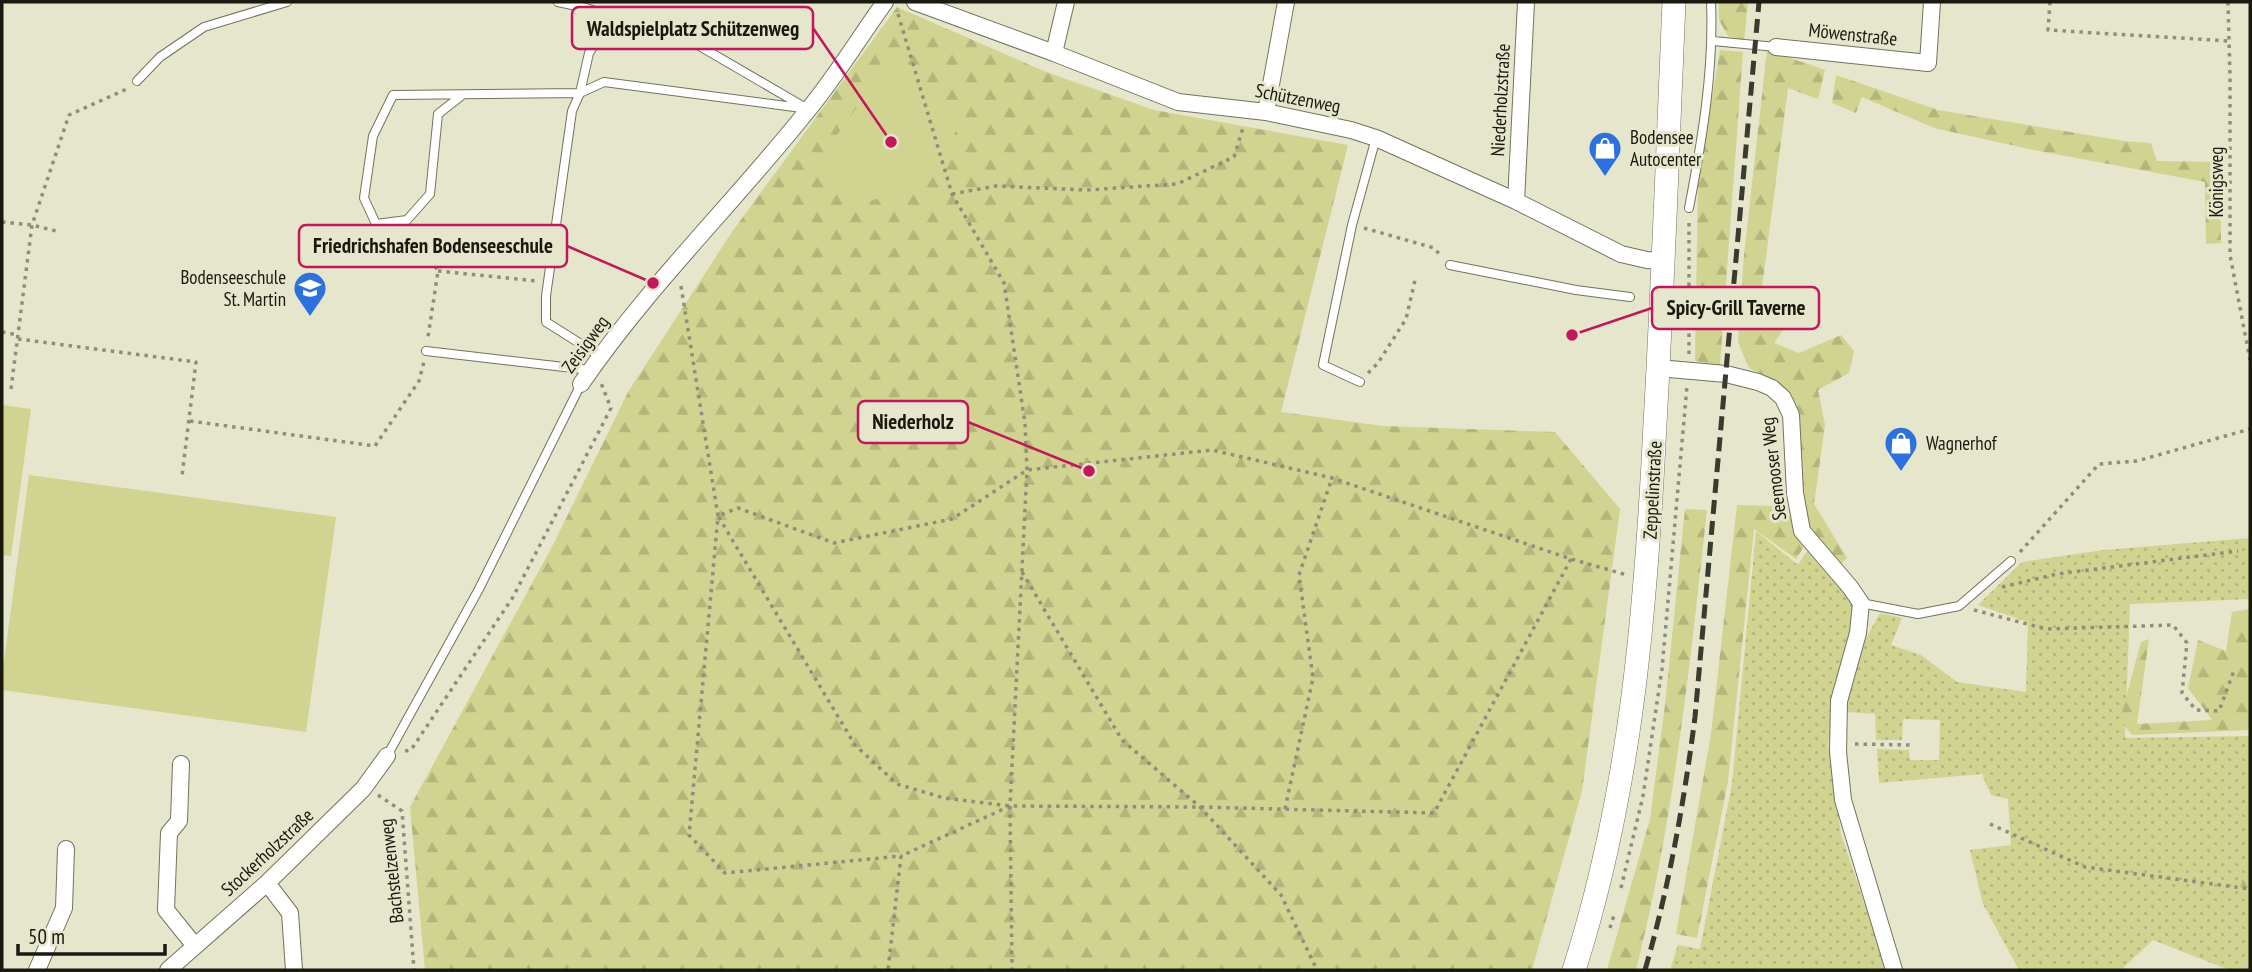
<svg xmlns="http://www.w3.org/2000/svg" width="2252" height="972" font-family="'PT Sans Narrow',sans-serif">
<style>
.grass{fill:url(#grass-dots)}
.forest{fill:url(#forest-firs)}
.park{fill:#d1d390}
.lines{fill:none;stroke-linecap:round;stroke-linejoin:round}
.service-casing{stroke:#72735b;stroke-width:10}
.minor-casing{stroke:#72735b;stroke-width:18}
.secondary-casing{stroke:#72735b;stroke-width:24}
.path{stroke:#8e8f7b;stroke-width:3.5;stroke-dasharray:3.5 5;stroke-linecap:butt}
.service{stroke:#fff;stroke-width:8}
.minor{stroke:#fff;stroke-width:16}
.secondary{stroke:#fff;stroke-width:23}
.rail{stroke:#3a3b2e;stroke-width:5;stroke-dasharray:14 7;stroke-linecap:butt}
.labels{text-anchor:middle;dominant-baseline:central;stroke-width:6;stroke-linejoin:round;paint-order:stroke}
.street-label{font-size:19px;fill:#19190f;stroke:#e5e6cb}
.poi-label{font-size:19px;fill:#19190f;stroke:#e5e6cb;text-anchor:start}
.leader{fill:none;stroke:#c2185b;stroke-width:2.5}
.callout-dot{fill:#c2185b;stroke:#e5e6cb;stroke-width:2.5}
.callout{fill:#e5e6cb;stroke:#c2185b;stroke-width:2.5}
.callout-label{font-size:21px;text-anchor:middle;font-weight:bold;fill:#19190f}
</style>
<defs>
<pattern id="grass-dots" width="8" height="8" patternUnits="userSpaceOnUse" patternTransform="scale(1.75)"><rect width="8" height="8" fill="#d1d390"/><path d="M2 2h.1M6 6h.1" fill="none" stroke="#b3b57b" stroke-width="1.8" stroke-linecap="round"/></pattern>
<pattern id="forest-firs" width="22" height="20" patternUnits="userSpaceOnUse" patternTransform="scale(1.75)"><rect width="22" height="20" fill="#d1d390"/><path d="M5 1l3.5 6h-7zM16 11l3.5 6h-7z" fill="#b3b57b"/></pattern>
</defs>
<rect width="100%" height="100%" fill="#e5e6cb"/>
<path class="grass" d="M 1756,531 L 1798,565 L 1809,548 L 1852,599 L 1852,627 L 1828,744 L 1841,834 L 1887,970 L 1670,970 L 1678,945 L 1700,949 L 1732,784 Z
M 2250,538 L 2250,599 L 2130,604 L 2125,738 L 2250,736 L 2250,970 L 2229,970 L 2153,940 L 2121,970 L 2019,970 L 1983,904 L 1970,850 L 2011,845 L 2008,799 L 1991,795 L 1982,774 L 1879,783 L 1877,749 L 1909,750 L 1910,760 L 1939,760 L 1940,720 L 1903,719 L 1902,740 L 1876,740 L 1875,714 L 1847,712 L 1848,698 L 1860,649 L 1880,613 L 1902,618 L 1891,645 L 1921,655 L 1957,682 L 2026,692 L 2028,622 L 1978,605 L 2022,562 L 2104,550 Z"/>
<path class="forest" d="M 1719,2 L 1748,2 L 1744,42 L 1728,36 L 1719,20 Z
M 897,7 L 1046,72 L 1154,110 L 1348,145 L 1281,412 L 1383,426 L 1555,432 L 1620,509 L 1582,791 L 1532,970 L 425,970 L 410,807 L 553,545 L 628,392 L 732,232 Z
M 1720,50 L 1743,52 L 1720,365 L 1695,361 L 1698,181 Z
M 1767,50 L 1825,70 L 1818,99 L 1788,88 L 1761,295 L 1792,317 L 1774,343 L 1799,353 L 1841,335 L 1854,351 L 1849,373 L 1818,390 L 1825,425 L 1814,504 L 1847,558 L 1839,566 L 1811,536 L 1804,517 L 1797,410 L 1777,382 L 1749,368 L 1738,342 L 1744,255 Z
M 1836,75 L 1938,110 L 2124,141 L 2151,143 L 2157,161 L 2220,162 L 2221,243 L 2206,244 L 2205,182 L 2039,151 L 1934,128 L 1862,97 L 1856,113 L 1832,103 Z
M 1737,505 L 1774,506 L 1793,518 L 1805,545 L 1796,559 L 1754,529 L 1728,781 L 1697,938 L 1676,934 L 1711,734 Z
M 1685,509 L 1707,510 C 1690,664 1674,820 1636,970 L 1607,970 L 1650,819 L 1665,705 Z
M 2250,609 L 2250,730 L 2132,735 L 2120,720 L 2141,642 L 2149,639 L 2137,724 L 2212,720 L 2188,688 L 2198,640 L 2226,651 L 2232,612 Z
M 2250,855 L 2250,903 L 2238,895 Z"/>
<path class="park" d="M 892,59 L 962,120 L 925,187 L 860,203 L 816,164 Z
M 2,405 L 31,409 L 11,556 L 2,555 Z
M 29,475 L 336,517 L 306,732 L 2,690 L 2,676 Z"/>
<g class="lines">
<defs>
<path id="service" d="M 558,2 L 586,8 L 696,44 L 806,108
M 1713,41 L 1776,47
M 137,81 L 160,57 L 204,27 L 287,2
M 461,96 L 438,114 L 430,194 L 407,220 L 376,224 L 364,198 L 373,136 L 393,95 L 580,93 L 589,53 L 613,17
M 1689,208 C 1702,140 1714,71 1711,2
M 1450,265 L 1576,290 L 1630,297
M 426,351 L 590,370
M 600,356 L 546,322 L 546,296 L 572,111 L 580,93 L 604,82 L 809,109
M 1360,382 L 1323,365 L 1352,225 L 1376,138
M 1861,603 L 1918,614 L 1959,606 L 2011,561
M 387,756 L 479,589 L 581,384"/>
<path id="minor" d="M 915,2 L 1054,53 L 1178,102 L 1266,112 L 1351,130 L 1376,138 L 1516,201 L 1621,254 L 1647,260 L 1663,261
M 1776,47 L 1928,63 L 1932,2
M 1054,53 L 1066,2
M 1266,112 L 1286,2
M 1516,201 L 1526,2
M 1658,368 L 1726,374 L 1758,382 L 1772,388 L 1783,398 L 1791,415 L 1795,493 L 1802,531 L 1850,587 L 1861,603 L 1858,633 L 1839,701 L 1838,752 L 1843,800 L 1894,970
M 581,384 C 648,286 734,203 808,110 C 836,76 859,38 885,2
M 181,764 L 179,821 L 169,833 L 166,910 L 195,946
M 267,883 L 290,913 L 294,970
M 37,970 L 64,908 L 66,849
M 168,970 L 267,883 L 363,789 L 387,756"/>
<path id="secondary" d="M 1574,970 C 1631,792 1646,610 1655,424 C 1663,283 1668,142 1674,2"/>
</defs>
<use href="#service" class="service-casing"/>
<use href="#minor" class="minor-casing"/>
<use href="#secondary" class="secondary-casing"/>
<path class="path" d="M 2050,2 L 2048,30 L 2229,41
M 2228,2 L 2230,77 L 2230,255 L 2250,360
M 898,14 L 952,194 L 1004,283 L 1025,423 L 1027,470 L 1010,806 L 901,856
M 952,194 L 996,186 L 1087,190 L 1177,184 L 1234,157 L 1243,128
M 2,222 L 32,225 L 56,231
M 1364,228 L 1434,248 L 1441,256
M 413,230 L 438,271 L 428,337
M 438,271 L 537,281
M 681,286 L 718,516 L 689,835 L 725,873 L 901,856 L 888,970
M 2,332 L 18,335
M 18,339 L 196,362 L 182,476
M 1689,354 L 1689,222
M 1368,373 L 1378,363 L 1406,319 L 1416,276
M 11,389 L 32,225 L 69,115 L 129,88
M 190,421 L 375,446 L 419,381 L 424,362
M 2020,552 L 2099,464 L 2137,461 L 2250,429
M 1571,559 L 1434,813 L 1200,807 L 1010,806 L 944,798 L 897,784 L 855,745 L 718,516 L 738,508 L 834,543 L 952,519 L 1027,470 L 1212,450 L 1332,478 L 1571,559 L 1627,575
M 1022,572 L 1122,740 L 1200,807 L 1281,895 L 1317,970
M 2002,587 L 2057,574 L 2238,551
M 1974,610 L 2046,629 L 2173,625 L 2187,643 L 2182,693 L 2196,710 L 2219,711 L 2235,668
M 1855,744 L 1913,745
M 405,751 L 411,750 L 513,597 L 611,408 L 601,383
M 378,795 L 402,811 L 414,970
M 1010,806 L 1012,970
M 1285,809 L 1313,678 L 1299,575 L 1332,478
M 1990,824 L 2085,867 L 2250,889
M 1621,888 L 1643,796 L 1662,669 L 1687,386
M 1610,928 L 1615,912"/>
<use href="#service" class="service"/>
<use href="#minor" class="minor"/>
<use href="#secondary" class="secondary"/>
<path class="rail" d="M 1645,970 C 1669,887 1684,803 1695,717 L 1759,2"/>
</g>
<defs>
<symbol id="shop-pin" viewBox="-11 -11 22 30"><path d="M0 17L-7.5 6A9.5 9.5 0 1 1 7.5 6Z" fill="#2c71de" stroke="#e5e6cb"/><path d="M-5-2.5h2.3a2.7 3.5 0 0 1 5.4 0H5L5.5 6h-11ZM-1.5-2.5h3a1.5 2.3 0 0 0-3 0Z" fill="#fff"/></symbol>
<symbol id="school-pin" viewBox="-11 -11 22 30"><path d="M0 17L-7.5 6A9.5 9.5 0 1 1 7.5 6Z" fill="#2c71de" stroke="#e5e6cb"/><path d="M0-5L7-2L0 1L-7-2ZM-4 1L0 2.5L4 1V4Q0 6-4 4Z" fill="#fff"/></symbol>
</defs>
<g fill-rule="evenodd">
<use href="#shop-pin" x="1586" y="129" width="38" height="52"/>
<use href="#school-pin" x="291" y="269" width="38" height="52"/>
<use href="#shop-pin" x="1882" y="424" width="38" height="52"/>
</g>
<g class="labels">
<g class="street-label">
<text transform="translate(1853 34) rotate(6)">Möwenstraße</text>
<text transform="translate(1298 98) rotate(11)">Schützenweg</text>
<text transform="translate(1500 100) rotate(-87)">Niederholzstraße</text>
<text transform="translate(2216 182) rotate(-90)">Königsweg</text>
<text transform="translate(585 344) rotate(-54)">Zeisigweg</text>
<text transform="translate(1773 469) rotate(-97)">Seemooser Weg</text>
<text transform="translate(1652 490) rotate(-87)">Zeppelinstraße</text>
<text transform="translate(267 852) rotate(-43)">Stockerholzstraße</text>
<text transform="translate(391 871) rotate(-96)">Bachstelzenweg</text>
</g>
<g class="poi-label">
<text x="1630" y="137">Bodensee<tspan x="1630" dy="22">Autocenter</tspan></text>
<text x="286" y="277" text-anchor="end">Bodenseeschule<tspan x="286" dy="22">St. Martin</tspan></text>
<text x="1926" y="443">Wagnerhof</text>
</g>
</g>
<path class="leader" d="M891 142L813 28M653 283L567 246M1572 335L1652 308M1089 471L968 422"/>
<g class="callout-dot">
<circle cx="891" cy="142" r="7"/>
<circle cx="653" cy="283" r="7"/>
<circle cx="1572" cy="335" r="7"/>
<circle cx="1089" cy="471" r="7"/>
</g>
<g class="callout">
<rect x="572" y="7" width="241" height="42" rx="7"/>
<rect x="299" y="225" width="268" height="42" rx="7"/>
<rect x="1652" y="287" width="167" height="42" rx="7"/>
<rect x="858" y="401" width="110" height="42" rx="7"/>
</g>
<g class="callout-label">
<text x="693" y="36">Waldspielplatz Schützenweg</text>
<text x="433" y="253">Friedrichshafen Bodenseeschule</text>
<text x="1736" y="315">Spicy-Grill Taverne</text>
<text x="913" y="429">Niederholz</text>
</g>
<rect width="2252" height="972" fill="none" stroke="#19190f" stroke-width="7"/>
<path d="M18 944v10h147v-10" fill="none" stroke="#19190f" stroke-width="3.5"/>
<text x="28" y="944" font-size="21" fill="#19190f" stroke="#e5e6cb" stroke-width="5" paint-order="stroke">50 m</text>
</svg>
